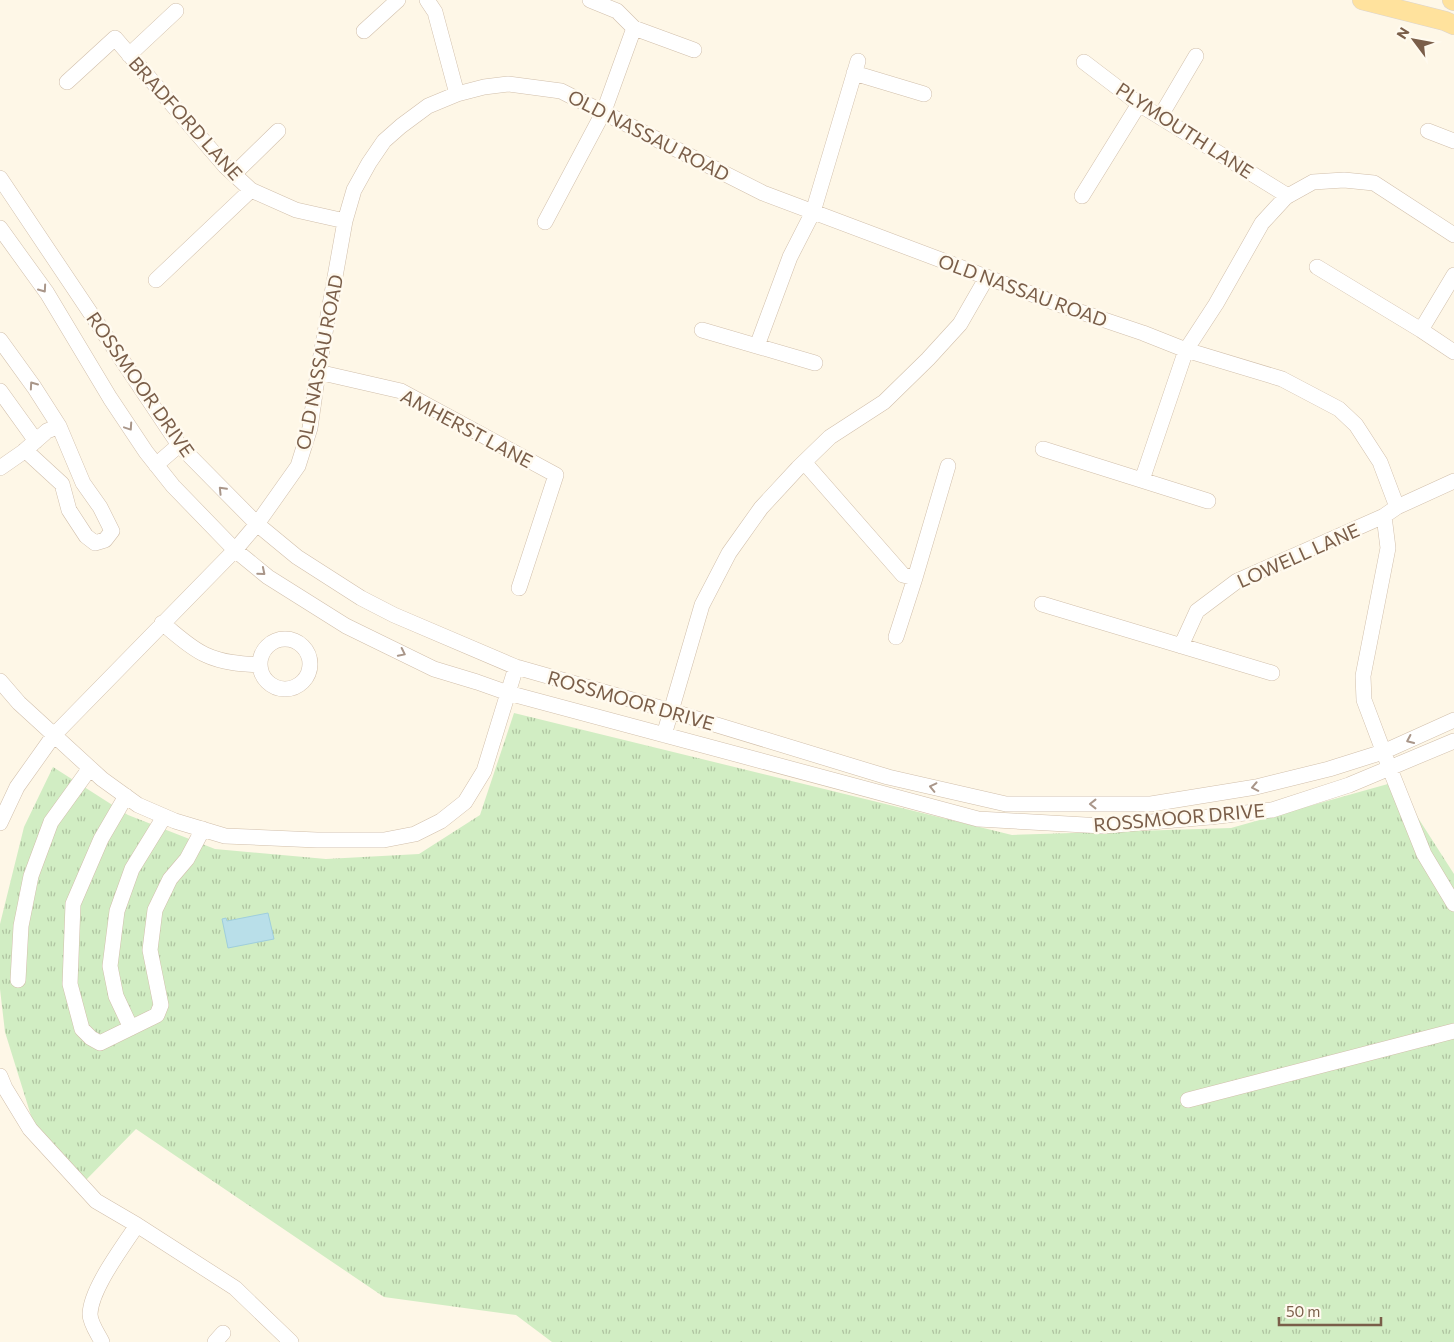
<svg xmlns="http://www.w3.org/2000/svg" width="1454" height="1342" font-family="Commissioner,sans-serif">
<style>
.grass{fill:url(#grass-tufts)}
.water{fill:#b9dfe9;stroke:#9fcedc}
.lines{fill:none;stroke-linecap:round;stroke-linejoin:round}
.minor-casing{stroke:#d1bfab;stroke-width:16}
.major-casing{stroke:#dcd5d0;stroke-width:20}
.minor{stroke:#fff;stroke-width:15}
.major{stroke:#ffe29d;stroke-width:19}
.oneway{stroke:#a99689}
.labels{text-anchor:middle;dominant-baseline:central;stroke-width:5;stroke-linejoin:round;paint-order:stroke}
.street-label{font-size:19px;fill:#7a5e49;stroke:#fffaef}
</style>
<defs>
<pattern id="grass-tufts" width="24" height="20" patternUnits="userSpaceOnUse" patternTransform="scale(1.25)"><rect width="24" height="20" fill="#d1edc3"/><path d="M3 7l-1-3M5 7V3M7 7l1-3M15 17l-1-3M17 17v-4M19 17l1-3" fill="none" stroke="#afc3a0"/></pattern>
</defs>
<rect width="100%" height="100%" fill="#fef7e7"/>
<path class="grass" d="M 514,713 L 1012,835 L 1231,828 L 1395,782 L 1454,874 L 1454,1342 L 552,1342 L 516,1315 L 384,1297 L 136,1129 L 83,1183 L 37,1135 L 5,1032 L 0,989 L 0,924 L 24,827 L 53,767 L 128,815 L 215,849 L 326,859 L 419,854 L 480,815 Z"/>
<path class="water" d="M 268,913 L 274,939 L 228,948 L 222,919 L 226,918 L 227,921 Z"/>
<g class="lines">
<defs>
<path id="minor" d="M 427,0 L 435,12 L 457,94
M 590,0 L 617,11 L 634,28 L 694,50
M 364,31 L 398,0
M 129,55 L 176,11
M 1084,62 L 1139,104 L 1288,196
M 854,73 L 924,94
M 67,82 L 115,38 L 225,166 L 251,190 L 296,210 L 345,221
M 1160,117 L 1196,56
M 1428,131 L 1454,141
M 234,174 L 278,131
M 0,178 L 179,445 L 257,524 L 297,557 L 361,598 L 394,615 L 516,667 L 671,711 L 888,777 L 1006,804 L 1151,804 L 1256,787 L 1329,769 L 1383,752 L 1454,720
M 1082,196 L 1139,104
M 545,222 L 604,111 L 634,28
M 0,228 L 47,293 L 110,398 L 146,452 L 173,486 L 235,550 L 268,577 L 346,626 L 434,669 L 477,682 L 508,693 L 978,819 L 1103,826 L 1210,817 L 1272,810 L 1349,785 L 1454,741
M 1317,267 L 1421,330 L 1454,352
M 156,280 L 251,190
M 702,330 L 815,363
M 1421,330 L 1454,275
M 0,340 L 34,387 L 59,426 L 83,483 L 100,507 L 112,531 L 105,540 L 95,543 L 86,536 L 69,510 L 62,484 L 25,450
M 757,346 L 790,257 L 813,212 L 858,61
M 318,372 L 401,391 L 556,475 L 519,588
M 0,391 L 36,441
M 1043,449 L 1208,501
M 804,462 L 903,575 L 915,578 L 948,466
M 156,465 L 179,445
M 0,468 L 23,452 L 47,431 L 59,426
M 1142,480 L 1186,350 L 1216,304 L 1262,223 L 1286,197 L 1313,182 L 1344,180 L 1374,183 L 1454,235
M 1384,516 L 1388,548 L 1363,676 L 1364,700 L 1390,769 L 1424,854 L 1454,904
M 1042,604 L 1272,673
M 162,623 C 176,634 190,648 206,655 C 223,663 243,664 260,665
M 896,637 L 915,578
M260 664a25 25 0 1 1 50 0a25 25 0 1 1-50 0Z
M 1181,646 L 1197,611 L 1237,581 L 1384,516 L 1397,507 L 1454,481
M 0,681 L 19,703 L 102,779 L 138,805 L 175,821 L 225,836 L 317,840 L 384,840 L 415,834 L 441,821 L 465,802 L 484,771 L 516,667
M 664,735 L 702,605 L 729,553 L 761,508 L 798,468 L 830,437 L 884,402 L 928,359 L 960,324 L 987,277
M 126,796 L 101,839 L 73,904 L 70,984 L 82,1029 L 91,1038 L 100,1043 L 157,1015 L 161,1005 L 150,950 L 155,910 L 170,879 L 187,859 L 203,829
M 0,823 L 17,787 L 54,735 L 235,550 L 257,524 L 298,466 L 310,428 L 318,372 L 345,221 L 354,190 L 369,163 L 384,141 L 401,126 L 428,106 L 457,94 L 484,87 L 508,84 L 561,91 L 763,193 L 1066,307 L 1143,333 L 1186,350 L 1282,379 L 1339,409 L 1356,425 L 1380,462 L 1397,507
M 18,980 L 21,926 L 31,876 L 51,822 L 90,768
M 131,1028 L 116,996 L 110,966 L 117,911 L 132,869 L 164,817
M 0,1076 L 5,1088 L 30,1129 L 96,1201 L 137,1225 L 235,1288 L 291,1342
M 1188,1100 L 1454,1031
M 102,1342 C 98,1334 90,1323 90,1314 C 91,1288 123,1247 137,1225
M 215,1342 L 223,1333"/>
<path id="major" d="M 1362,0 L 1445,21 L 1454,25
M 1452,0 L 1454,1"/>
</defs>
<use href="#minor" class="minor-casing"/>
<use href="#major" class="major-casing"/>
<use href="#minor" class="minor"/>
<use href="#major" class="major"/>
</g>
<defs><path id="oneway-chevron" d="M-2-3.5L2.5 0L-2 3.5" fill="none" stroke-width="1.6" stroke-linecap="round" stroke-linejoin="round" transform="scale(1.25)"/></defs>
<g class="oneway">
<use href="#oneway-chevron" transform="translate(43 289) rotate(55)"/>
<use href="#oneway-chevron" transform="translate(33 385) rotate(-125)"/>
<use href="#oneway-chevron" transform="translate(129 427) rotate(56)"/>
<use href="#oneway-chevron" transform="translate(222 490) rotate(-134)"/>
<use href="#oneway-chevron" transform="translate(262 572) rotate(40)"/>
<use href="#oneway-chevron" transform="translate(402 653) rotate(26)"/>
<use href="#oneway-chevron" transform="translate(1410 740) rotate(155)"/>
<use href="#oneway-chevron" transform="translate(933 787) rotate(-167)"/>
<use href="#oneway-chevron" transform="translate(1255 787) rotate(169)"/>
<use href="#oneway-chevron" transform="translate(1093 804) rotate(180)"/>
</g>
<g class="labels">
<g class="street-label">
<text transform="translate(186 118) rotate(48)">BRADFORD LANE</text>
<text transform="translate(1185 130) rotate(33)">PLYMOUTH LANE</text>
<text transform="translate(649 135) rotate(27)">OLD NASSAU ROAD</text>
<text transform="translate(1023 290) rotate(20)">OLD NASSAU ROAD</text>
<text transform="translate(319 362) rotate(-79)">OLD NASSAU ROAD</text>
<text transform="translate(141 384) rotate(55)">ROSSMOOR DRIVE</text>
<text transform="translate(467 428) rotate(28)">AMHERST LANE</text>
<text transform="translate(1298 555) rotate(-24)">LOWELL LANE</text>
<text transform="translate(631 700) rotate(16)">ROSSMOOR DRIVE</text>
<text transform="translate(1179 817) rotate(-5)">ROSSMOOR DRIVE</text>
</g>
</g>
<g transform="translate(1414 40) rotate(302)" stroke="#fffaef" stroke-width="4" paint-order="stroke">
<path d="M0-4L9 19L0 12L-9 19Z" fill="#7a5e49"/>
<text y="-8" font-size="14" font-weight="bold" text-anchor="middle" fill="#7a5e49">N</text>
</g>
<path d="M1279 1317v8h102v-8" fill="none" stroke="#7a5e49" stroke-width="2.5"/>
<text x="1286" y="1317" font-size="15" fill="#7a5e49" stroke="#fffaef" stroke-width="4" paint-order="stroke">50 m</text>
</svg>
